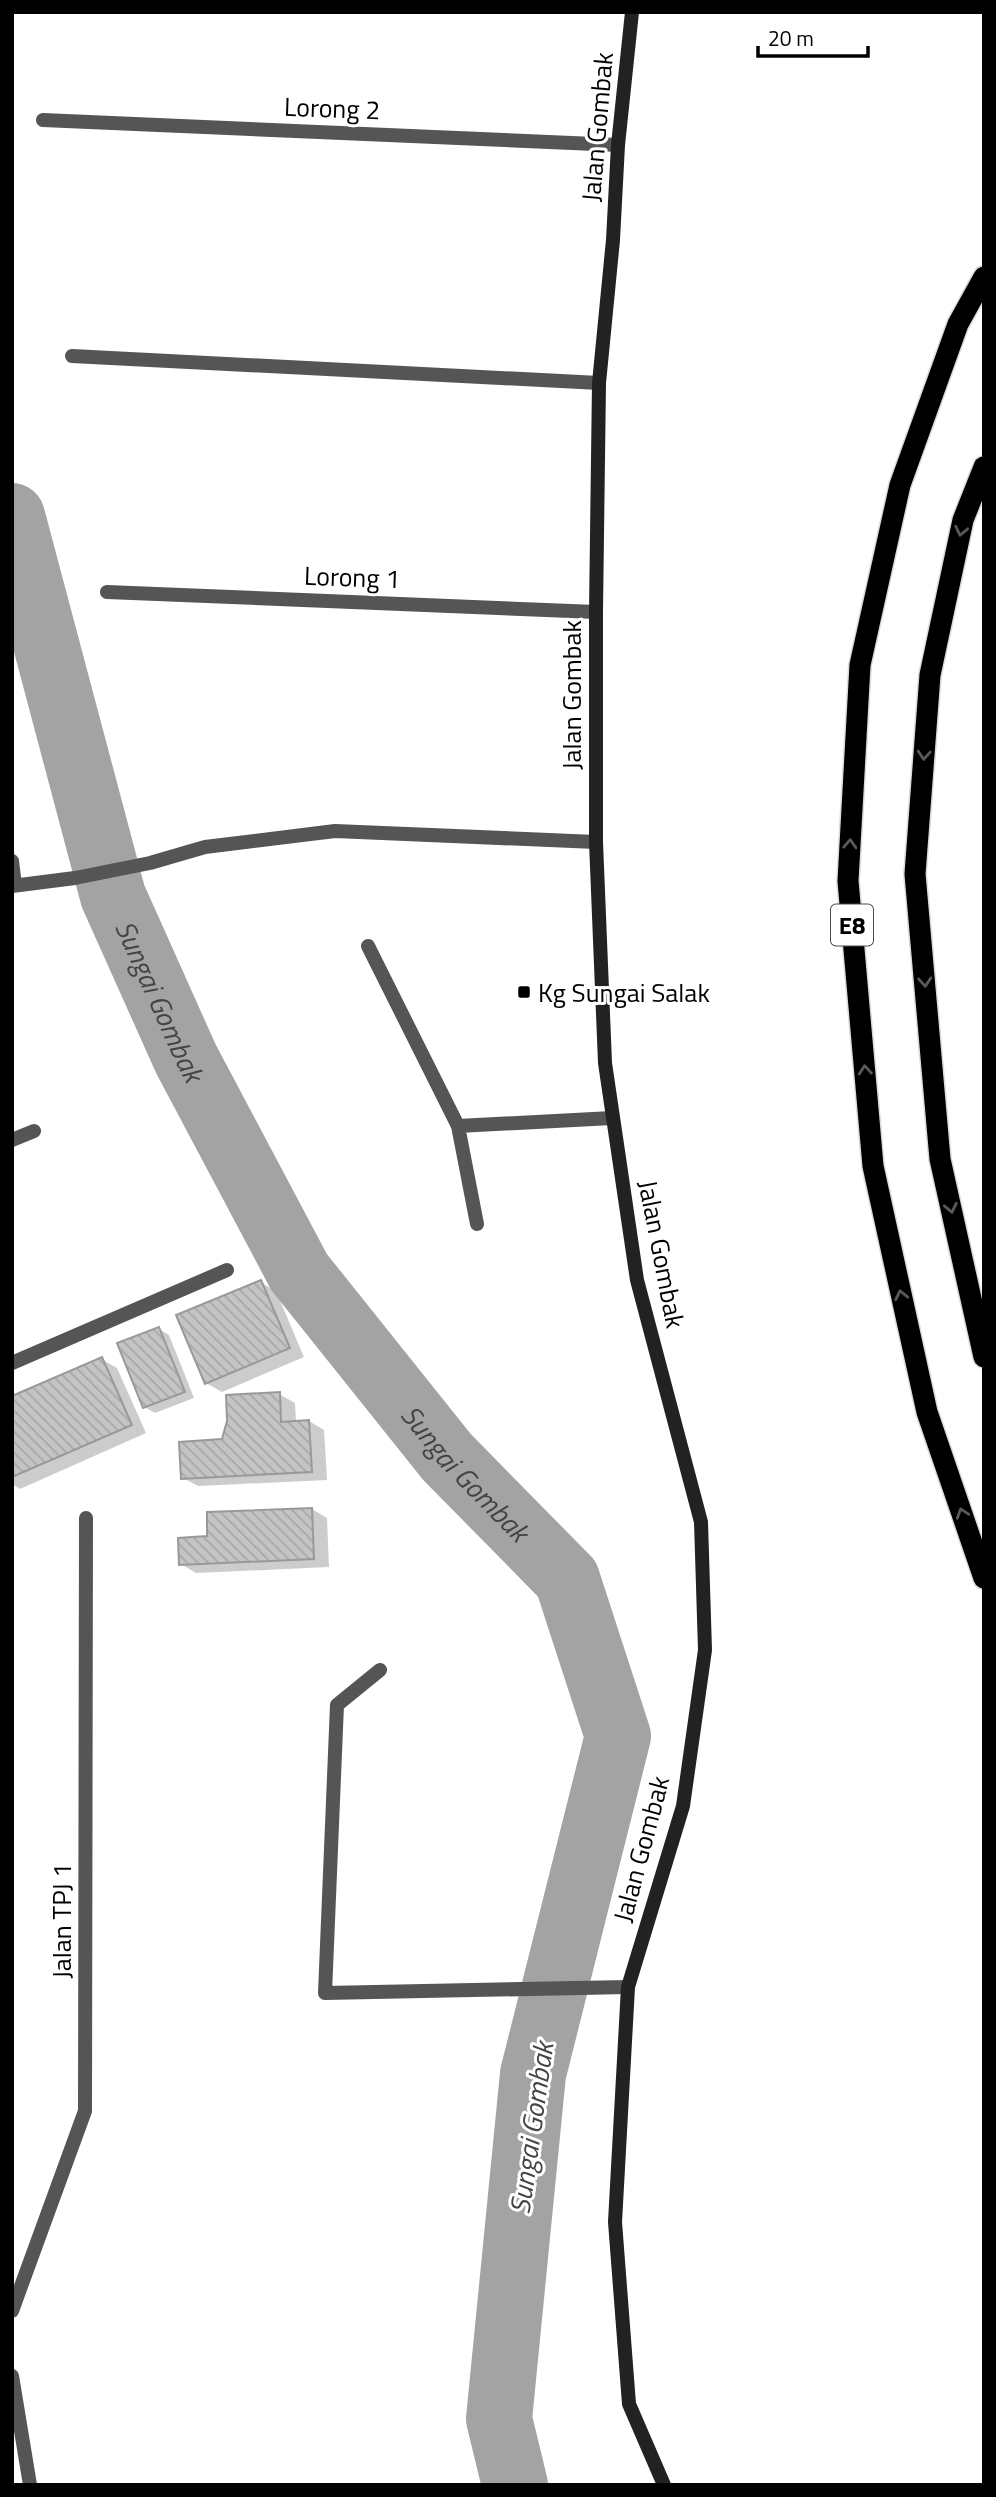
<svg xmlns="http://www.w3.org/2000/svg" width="996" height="2497" font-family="'Titillium Web',sans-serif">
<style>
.shadow{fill:#0003}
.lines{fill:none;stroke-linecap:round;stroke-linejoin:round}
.river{stroke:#a3a3a3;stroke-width:66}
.building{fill:url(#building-back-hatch);stroke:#999;stroke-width:2}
.motorway-casing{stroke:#dbdbdb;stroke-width:24}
.minor{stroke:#555;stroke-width:14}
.secondary{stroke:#222;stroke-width:14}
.motorway{stroke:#000;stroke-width:21}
.oneway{stroke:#595959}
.poi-dot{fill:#000;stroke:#fff;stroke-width:2.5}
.labels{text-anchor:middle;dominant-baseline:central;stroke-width:6;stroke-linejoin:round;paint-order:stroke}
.shield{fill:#fff;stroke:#4c4c4c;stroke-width:2}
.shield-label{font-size:24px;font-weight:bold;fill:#000}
.street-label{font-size:26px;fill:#000;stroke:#fff}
.poi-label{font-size:26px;fill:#000;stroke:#fff;text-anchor:start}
.water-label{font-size:28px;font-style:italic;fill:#444;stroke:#fff}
</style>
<defs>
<pattern id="building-back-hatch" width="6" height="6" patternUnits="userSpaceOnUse" patternTransform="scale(1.75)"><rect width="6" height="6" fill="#c4c4c4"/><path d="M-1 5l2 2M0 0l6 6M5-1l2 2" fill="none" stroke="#a7a7a7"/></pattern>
</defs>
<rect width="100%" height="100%" fill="#fff"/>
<path class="shadow" d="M 260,1282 L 276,1291 L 304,1357 L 222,1392 L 206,1383 Z
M 159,1329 L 169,1335 L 194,1398 L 155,1413 L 144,1407 Z
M 101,1359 L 117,1368 L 146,1433 L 20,1489 L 12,1484 L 12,1398 Z
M 279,1394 L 295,1403 L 296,1422 L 309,1421 L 324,1430 L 327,1480 L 198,1486 L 183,1478 Z
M 312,1509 L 327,1518 L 329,1567 L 196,1573 L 181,1564 Z"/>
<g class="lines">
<path class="river" id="s1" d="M 12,516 L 113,896 L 186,1059 L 299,1272 L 447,1457 L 567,1579 L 618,1736 L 533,2074 L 499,2419 L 515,2485"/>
</g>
<path class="building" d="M 261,1280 L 290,1348 L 205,1384 L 176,1315 Z
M 159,1327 L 185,1392 L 143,1408 L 117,1343 Z
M 102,1357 L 132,1425 L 12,1477 L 12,1396 Z
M 280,1392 L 281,1422 L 309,1420 L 312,1472 L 181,1479 L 179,1442 L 222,1439 L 227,1421 L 226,1395 Z
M 312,1508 L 314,1559 L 179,1565 L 178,1538 L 207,1536 L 207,1512 Z"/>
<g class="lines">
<defs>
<path id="motorway" d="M 984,277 L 958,324 L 900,485 L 860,665 L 848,881 L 873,1166 L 927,1412 L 984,1578
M 984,467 L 963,520 L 930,675 L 915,874 L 940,1159 L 984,1357"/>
</defs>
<use href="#motorway" class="motorway-casing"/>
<path class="minor" d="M 43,120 L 618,145
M 72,356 L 599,383
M 107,592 L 596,612
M 12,861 L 15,885
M 12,886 L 75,878 L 150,863 L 205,847 L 335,831 L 596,842
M 368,946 L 458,1126 L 477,1224
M 458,1126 L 612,1118
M 12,1140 L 34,1131
M 12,1363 L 227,1270
M 380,1670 L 337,1705 L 325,1993 L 628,1987
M 12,2311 L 85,2111 L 86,1518
M 12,2376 L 30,2485"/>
<path class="secondary" d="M 632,12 L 618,145 L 613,240 L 599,383 L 596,612 L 596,842 L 605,1063 L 637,1280 L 701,1522 L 705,1650 L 683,1806 L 628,1987 L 615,2222 L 629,2404 L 664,2485"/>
<use href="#motorway" class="motorway"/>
</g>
<defs><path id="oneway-chevron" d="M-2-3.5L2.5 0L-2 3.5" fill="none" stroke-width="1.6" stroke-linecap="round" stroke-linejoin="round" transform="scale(1.75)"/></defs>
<g class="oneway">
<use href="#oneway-chevron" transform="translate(961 531) rotate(102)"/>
<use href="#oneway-chevron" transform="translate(924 755) rotate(94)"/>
<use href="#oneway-chevron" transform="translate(850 844) rotate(-87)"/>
<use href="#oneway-chevron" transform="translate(925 982) rotate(85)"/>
<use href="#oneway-chevron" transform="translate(865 1070) rotate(-95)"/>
<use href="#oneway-chevron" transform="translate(951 1208) rotate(78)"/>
<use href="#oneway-chevron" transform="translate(901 1295) rotate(-102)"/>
<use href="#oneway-chevron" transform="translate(962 1513) rotate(-109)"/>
</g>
<rect class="poi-dot" x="517" y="985" width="14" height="14" rx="3.5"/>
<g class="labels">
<rect class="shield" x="831" y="904.5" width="42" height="41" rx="5"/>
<g class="shield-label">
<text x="852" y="925">E8</text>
</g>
<g class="street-label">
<text transform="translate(332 108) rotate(2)">Lorong 2</text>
<text transform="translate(597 127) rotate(-85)">Jalan Gombak</text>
<text transform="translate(352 577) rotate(2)">Lorong 1</text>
<text transform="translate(571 695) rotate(-90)">Jalan Gombak</text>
<text transform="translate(662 1254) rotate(79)">Jalan Gombak</text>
<text transform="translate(641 1849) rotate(-75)">Jalan Gombak</text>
<text transform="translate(61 1921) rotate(-90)">Jalan TPJ 1</text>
</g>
<g class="poi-label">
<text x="538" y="992">Kg Sungai Salak</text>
</g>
<g class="water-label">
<text stroke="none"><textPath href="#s1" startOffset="508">Sungai Gombak</textPath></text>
<text stroke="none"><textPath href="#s1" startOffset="1074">Sungai Gombak</textPath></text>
<text transform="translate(531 2128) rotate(-82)">Sungai Gombak</text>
</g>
</g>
<rect width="996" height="2497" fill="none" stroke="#000000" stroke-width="28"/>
<path d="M758 46v10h110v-10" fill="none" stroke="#000000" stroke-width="3.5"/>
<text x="768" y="46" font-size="21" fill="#000000" stroke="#ffffff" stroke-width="5" paint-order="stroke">20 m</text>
</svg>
